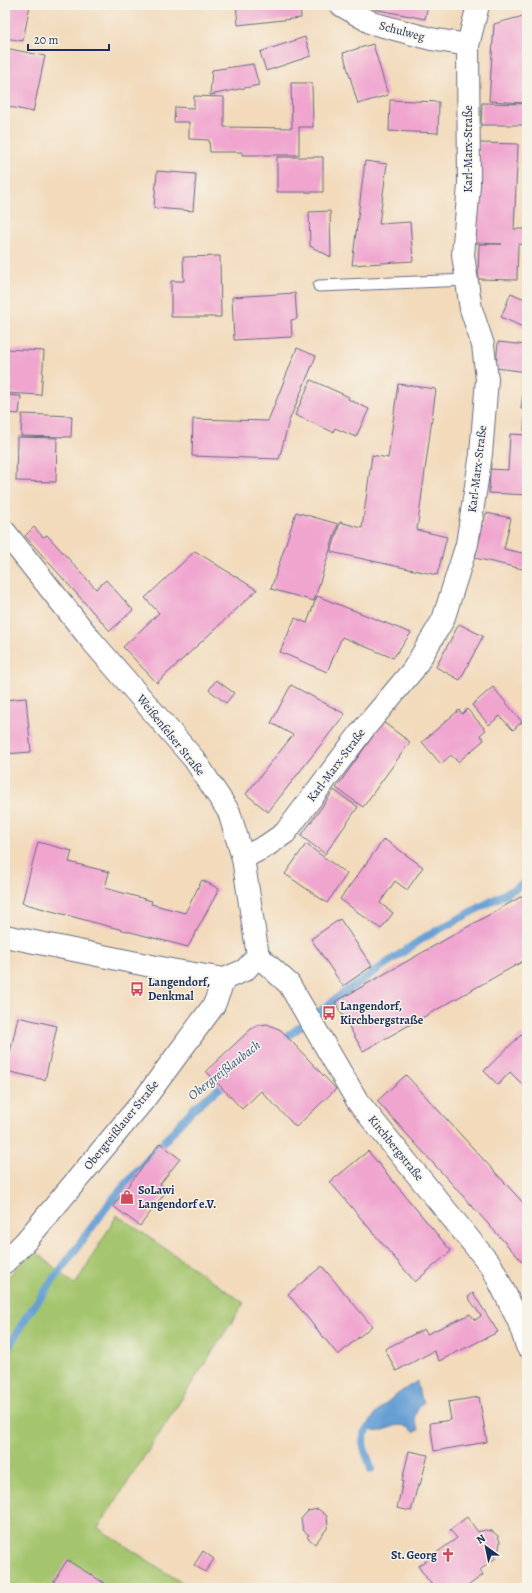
<svg xmlns="http://www.w3.org/2000/svg" width="532" height="1593" font-family="Alegreya,serif">
<style>
.green{fill:#a4c56d;stroke:#607a66}
.water{fill:#659fd4;stroke:#406799}
.lines{fill:none;stroke-linecap:round;stroke-linejoin:round}
.stream{stroke:#659fd4;stroke-width:8}
.building{fill:#f0a5cf}
.lane-casing{stroke:#666b7f;stroke-width:13}
.street-casing{stroke:#666b7f;stroke-width:24}
.secondary-casing{stroke:#666b7f;stroke-width:24}
.lane{stroke:#fff;stroke-width:11}
.street{stroke:#fff;stroke-width:22}
.secondary{stroke:#fff;stroke-width:22}
.labels{text-anchor:middle;dominant-baseline:central;stroke-width:3;stroke-linejoin:round;paint-order:stroke}
.street-label{font-size:12px;fill:#1b2f5e;stroke:#f7f3e8}
.poi-label{font-size:12px;font-weight:bold;fill:#1b2f5e;stroke:#f7f3e8;text-anchor:start}
.water-label{font-size:13px;font-style:italic;fill:#355687;stroke:#f7f3e8}
</style>
<rect width="100%" height="100%" fill="#f7f3e8"/>
<filter id="ink" filterUnits="userSpaceOnUse"><feTurbulence type="fractalNoise" baseFrequency=".025" numOctaves="2"/><feDisplacementMap in="SourceGraphic" scale="8" xChannelSelector="R" yChannelSelector="G"/><feConvolveMatrix kernelMatrix="1 2 1 2 8 2 1 2 1" color-interpolation-filters="sRGB"/></filter>
<filter id="wash" filterUnits="userSpaceOnUse"><feTurbulence type="fractalNoise" baseFrequency=".012" numOctaves="4" result="noise"/><feDisplacementMap in="SourceGraphic" scale="16" xChannelSelector="R" yChannelSelector="G"/><feGaussianBlur stdDeviation="0.9" result="paint"/><feColorMatrix in="noise" values="0 0 0 0 0 0 0 0 0 0 0 0 0 0 0 0 0 1.4 0 .05"/><feComposite in="paint" operator="in"/></filter>
<g filter="url(#wash)">
<rect width="100%" height="100%" fill="#f2dabb"/>
<path class="green" d="M 117,1215 L 244,1303 L 98,1528 L 190,1588 L 5,1588 L 5,1280 L 34,1250 L 75,1285 Z"/>
<path class="water" d="M 417,1381 L 420,1396 L 424,1402 C 415,1411 412,1418 419,1429 L 414,1432 C 395,1413 383,1442 367,1427 C 377,1406 399,1393 417,1381 Z"/>
<g class="lines">
<path class="stream" d="M 279,1043 L 349,989 L 425,937 L 527,882
M 5,1353 L 26,1317 L 111,1201 L 194,1108 L 230,1080
M 369,1428 C 356,1443 368,1453 371,1469"/>
</g>
<g id="blocks">
<path class="building" d="M 5,5 L 30,5 L 23,41 L 5,38 Z
M 236,5 L 300,5 L 301,18 L 238,25 Z
M 375,5 L 428,5 L 425,19 L 374,9 Z
M 527,15 L 527,103 L 489,101 L 494,24 Z
M 305,37 L 311,56 L 266,71 L 260,52 Z
M 373,44 L 388,95 L 358,104 L 343,53 Z
M 5,48 L 45,56 L 33,112 L 5,106 Z
M 253,64 L 259,85 L 210,95 L 212,70 Z
M 291,83 L 312,83 L 313,127 L 299,127 L 299,155 L 242,155 L 242,152 L 210,152 L 209,140 L 189,139 L 189,122 L 174,122 L 175,107 L 194,108 L 194,96 L 224,97 L 224,127 L 292,128 Z
M 390,100 L 439,102 L 438,133 L 389,131 Z
M 482,103 L 527,104 L 527,125 L 481,125 Z
M 479,143 L 518,144 L 514,229 L 527,229 L 527,245 L 518,244 L 517,280 L 478,279 L 479,244 L 502,244 L 476,243 Z
M 277,157 L 323,157 L 323,192 L 277,192 Z
M 365,161 L 387,164 L 379,224 L 410,222 L 413,261 L 352,265 Z
M 157,171 L 196,174 L 193,211 L 154,208 Z
M 330,211 L 331,257 L 310,246 L 309,212 Z
M 220,256 L 221,317 L 171,317 L 171,281 L 184,281 L 183,257 Z
M 295,293 L 297,319 L 291,320 L 292,337 L 234,340 L 232,297 Z
M 511,293 L 527,300 L 527,329 L 501,317 Z
M 498,342 L 527,345 L 527,372 L 496,368 Z
M 297,348 L 316,356 L 289,421 L 279,459 L 192,456 L 193,419 L 268,421 Z
M 5,349 L 44,351 L 41,395 L 5,393 Z
M 525,378 L 527,378 L 527,409 L 521,409 Z
M 311,380 L 349,397 L 348,399 L 369,409 L 356,437 L 335,428 L 333,432 L 295,415 Z
M 398,384 L 436,389 L 417,530 L 447,537 L 437,575 L 331,552 L 340,522 L 362,528 L 372,455 L 388,458 Z
M 5,395 L 21,396 L 19,414 L 5,413 Z
M 525,411 L 527,412 L 527,431 L 524,431 Z
M 22,414 L 72,416 L 71,437 L 21,436 Z
M 510,434 L 527,435 L 527,495 L 489,493 L 490,469 L 508,470 Z
M 17,437 L 57,438 L 56,482 L 16,481 Z
M 296,512 L 338,524 L 314,601 L 271,589 Z
M 486,513 L 511,518 L 504,549 L 527,554 L 527,570 L 475,558 Z
M 34,527 L 43,537 L 47,535 L 96,589 L 106,580 L 133,610 L 110,631 L 25,536 Z
M 195,551 L 257,590 L 157,683 L 123,647 L 159,613 L 145,598 Z
M 317,596 L 411,633 L 393,658 L 342,637 L 327,672 L 280,652 L 295,618 L 307,623 Z
M 459,624 L 483,636 L 460,680 L 436,667 Z
M 216,680 L 234,693 L 226,703 L 209,690 Z
M 291,685 L 345,714 L 268,812 L 246,794 L 293,735 L 271,723 Z
M 493,687 L 522,722 L 513,730 L 500,716 L 489,725 L 472,705 Z
M 26,698 L 31,752 L 5,754 L 5,700 Z
M 467,709 L 486,730 L 480,735 L 484,740 L 458,762 L 451,755 L 441,764 L 422,742 L 459,710 L 462,714 Z
M 383,722 L 410,742 L 363,807 L 336,788 Z
M 334,790 L 358,807 L 325,854 L 301,836 Z
M 384,839 L 423,867 L 407,890 L 395,881 L 380,903 L 393,913 L 381,929 L 340,899 Z
M 38,842 L 72,851 L 69,862 L 109,872 L 105,888 L 152,901 L 151,904 L 185,913 L 202,880 L 219,889 L 188,947 L 96,923 L 22,903 Z
M 306,844 L 347,874 L 327,903 L 285,874 Z
M 524,895 L 527,900 L 527,959 L 363,1051 L 335,1002 Z
M 340,919 L 372,966 L 343,986 L 311,939 Z
M 18,1017 L 57,1026 L 45,1080 L 6,1071 Z
M 267,1024 L 281,1030 L 336,1089 L 296,1127 L 261,1091 L 242,1109 L 206,1071 L 251,1029 L 259,1025 Z
M 522,1034 L 527,1039 L 527,1089 L 510,1072 L 498,1085 L 484,1071 Z
M 406,1075 L 527,1207 L 527,1267 L 377,1101 Z
M 160,1143 L 180,1159 L 160,1184 L 168,1189 L 140,1226 L 113,1206 Z
M 368,1151 L 451,1251 L 415,1282 L 330,1182 Z
M 322,1266 L 372,1326 L 338,1355 L 288,1294 Z
M 473,1293 L 498,1332 L 439,1361 L 434,1351 L 396,1371 L 385,1349 L 424,1329 L 427,1334 L 470,1314 L 475,1320 L 481,1316 L 468,1297 Z
M 479,1397 L 487,1442 L 434,1451 L 430,1423 L 451,1420 L 448,1402 Z
M 409,1451 L 428,1455 L 420,1485 L 418,1485 L 411,1511 L 397,1508 L 403,1481 L 402,1481 Z
M 318,1509 L 327,1516 L 328,1527 L 315,1544 L 307,1537 L 309,1535 L 303,1530 L 301,1519 L 308,1511 Z
M 467,1517 L 478,1532 L 485,1530 L 492,1531 L 498,1536 L 500,1542 L 499,1549 L 495,1555 L 497,1557 L 480,1570 L 483,1575 L 465,1588 L 434,1588 L 418,1566 L 457,1538 L 450,1530 Z
M 203,1551 L 214,1559 L 205,1572 L 194,1565 Z
M 67,1560 L 104,1583 L 101,1588 L 50,1588 Z"/>
</g>
</g>
<g filter="url(#ink)">
<use href="#blocks" fill-opacity="0" stroke="#666b7f" stroke-width="1"/>
<g class="lines">
<defs>
<path id="lane" d="M 319,286 L 467,280"/>
<path id="street" d="M 341,5 L 372,23 L 431,39 L 468,45
M 243,858 L 266,846 L 285,833 L 362,731 L 413,670 L 443,620 L 467,544 L 481,454 L 487,379 L 483,345 L 471,309 L 463,255 L 469,185 L 468,45 L 478,5
M 5,1262 L 25,1242 L 143,1101 L 214,1005 L 224,979"/>
<path id="secondary" d="M 5,532 L 91,640 L 194,759 L 229,812 L 243,858 L 258,956
M 5,936 L 171,970 L 224,979 L 245,970 L 258,956
M 258,956 L 289,984 L 358,1102 L 492,1267 L 519,1322 L 527,1346"/>
</defs>
<use href="#lane" class="lane-casing"/>
<use href="#street" class="street-casing"/>
<use href="#secondary" class="secondary-casing"/>
<use href="#lane" class="lane"/>
<use href="#street" class="street"/>
<use href="#secondary" class="secondary"/>
</g>
</g>
<defs>
<symbol id="bus-bare" viewBox="-9 -9 18 18"><path d="M-5-6H5V4H4V6H2V4H-2V6H-4V4H-5ZM-3.5-4V0h7V-4ZM-3.5 1.2v1.5H-2V1.2ZM2 1.2v1.5H3.5V1.2Z" fill="#d1495b" stroke="#f7f3e8" stroke-width="2.5" paint-order="stroke"/></symbol>
<symbol id="shop-bare" viewBox="-9 -9 18 18"><path d="M-5-2.5h2.3a2.7 3.5 0 0 1 5.4 0H5L5.5 6h-11ZM-1.5-2.5h3a1.5 2.3 0 0 0-3 0Z" fill="#d1495b" stroke="#f7f3e8" stroke-width="2.5" paint-order="stroke"/></symbol>
<symbol id="church-bare" viewBox="-9 -9 18 18"><path d="M-1.2-6h2.4v3.5h3.3v2.4h-3.3V6h-2.4V-.1h-3.3v-2.4h3.3Z" fill="#d1495b" stroke="#f7f3e8" stroke-width="2.5" paint-order="stroke"/></symbol>
</defs>
<g fill-rule="evenodd">
<use href="#bus-bare" x="127" y="979" width="20" height="20"/>
<use href="#bus-bare" x="319" y="1003" width="20" height="20"/>
<use href="#shop-bare" x="117" y="1187" width="20" height="20"/>
<use href="#church-bare" x="438" y="1545" width="20" height="20"/>
</g>
<g class="labels">
<g class="street-label">
<text transform="translate(402 31) rotate(15)">Schulweg</text>
<text transform="translate(468 149) rotate(-90)">Karl-Marx-Straße</text>
<text transform="translate(477 469) rotate(-83)">Karl-Marx-Straße</text>
<text transform="translate(171 735) rotate(51)">Weißenfelser Straße</text>
<text transform="translate(336 765) rotate(-53)">Karl-Marx-Straße</text>
<text transform="translate(121 1125) rotate(-51)">Obergreißlauer Straße</text>
<text transform="translate(396 1148) rotate(51)">Kirchbergstraße</text>
</g>
<g class="poi-label">
<text x="148" y="982">Langendorf,<tspan x="148" dy="14">Denkmal</tspan></text>
<text x="340" y="1006">Langendorf,<tspan x="340" dy="14">Kirchbergstraße</tspan></text>
<text x="138" y="1190">SoLawi<tspan x="138" dy="14">Langendorf e.V.</tspan></text>
<text x="437" y="1555" text-anchor="end">St. Georg</text>
</g>
<g class="water-label">
<text transform="translate(224 1070) rotate(-38)">Obergreißlaubach</text>
</g>
</g>
<rect width="532" height="1593" fill="none" stroke="#f7f3e8" stroke-width="20"/>
<g transform="translate(486 1547) rotate(327)" stroke="#f7f3e8" stroke-width="3" paint-order="stroke">
<path d="M0-3L7 15L0 10L-7 15Z" fill="#1b2f5e"/>
<text y="-6" font-size="11" font-weight="bold" text-anchor="middle" fill="#1b2f5e">N</text>
</g>
<path d="M28 44v6h81v-6" fill="none" stroke="#1b2f5e" stroke-width="2"/>
<text x="34" y="44" font-size="12" fill="#1b2f5e" stroke="#f7f3e8" stroke-width="3" paint-order="stroke">20 m</text>
</svg>
